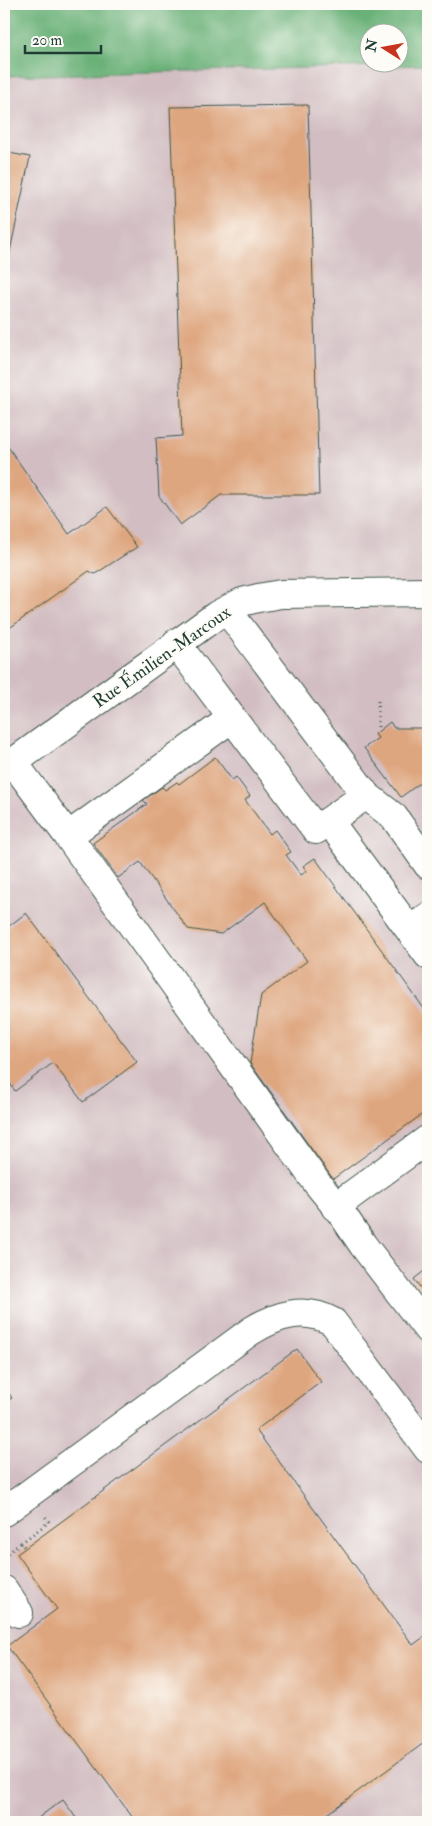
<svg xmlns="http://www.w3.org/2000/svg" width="432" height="1826" font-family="'IM FELL Double Pica',serif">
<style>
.industrial{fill:#d2bec2}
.forest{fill:#6ab178;stroke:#447756;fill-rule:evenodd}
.building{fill:#dea67f}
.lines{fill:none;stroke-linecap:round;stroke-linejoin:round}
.minor-casing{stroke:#3e5548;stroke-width:30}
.path{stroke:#3e5548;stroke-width:3;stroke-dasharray:1 4;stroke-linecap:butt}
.minor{stroke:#fff;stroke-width:28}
.labels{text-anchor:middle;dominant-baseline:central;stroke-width:5;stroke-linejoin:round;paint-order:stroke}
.street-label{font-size:18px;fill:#1f3d34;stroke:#fdfcf7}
</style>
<rect width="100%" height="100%" fill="#fdfcf7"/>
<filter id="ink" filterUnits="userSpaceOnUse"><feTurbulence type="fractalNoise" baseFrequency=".02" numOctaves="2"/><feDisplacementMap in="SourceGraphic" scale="10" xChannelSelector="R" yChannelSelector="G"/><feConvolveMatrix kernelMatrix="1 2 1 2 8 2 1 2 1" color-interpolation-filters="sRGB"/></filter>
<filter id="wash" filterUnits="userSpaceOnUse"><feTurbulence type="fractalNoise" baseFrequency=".0096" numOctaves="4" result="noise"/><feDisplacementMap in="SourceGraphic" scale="20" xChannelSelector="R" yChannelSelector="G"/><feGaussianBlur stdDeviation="1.12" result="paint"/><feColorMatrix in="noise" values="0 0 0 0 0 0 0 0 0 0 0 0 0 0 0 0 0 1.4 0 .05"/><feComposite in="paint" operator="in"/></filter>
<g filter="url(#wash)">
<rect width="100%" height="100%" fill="#efddbb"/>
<path class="industrial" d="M 428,65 L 428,1822 L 4,1822 L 4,76 Z"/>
<path class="forest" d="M 4,4 L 428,4 L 428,65 L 4,76 ZM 370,32 L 400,32 L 400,62 L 370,62 Z"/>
<g id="blocks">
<path class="building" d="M 308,105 L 319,495 L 221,495 L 180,525 L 159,496 L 156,438 L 182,436 L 170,107 Z
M 4,152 L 30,157 L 5,275 L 4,275 Z
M 4,441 L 69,534 L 107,507 L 137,547 L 95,574 L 89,571 L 4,632 Z
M 390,722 L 394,728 L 428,728 L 428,785 L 424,780 L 401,797 L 364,748 L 378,738 L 375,734 Z
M 215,757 L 232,780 L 236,777 L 250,796 L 245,800 L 270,834 L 275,830 L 291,852 L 286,855 L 301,875 L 307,871 L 303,866 L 315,858 L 428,1014 L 428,1110 L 333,1179 L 250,1063 L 261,995 L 307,961 L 287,933 L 265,902 L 221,934 L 188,929 L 140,862 L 118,878 L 93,843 L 147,804 L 143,800 L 152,794 L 162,787 L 165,790 L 177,782 L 179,784 Z
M 26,913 L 137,1062 L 83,1102 L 53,1063 L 15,1091 L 4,1074 L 4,930 Z
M 428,1268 L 428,1298 L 414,1279 Z
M 297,1349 L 321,1382 L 256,1430 L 413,1645 L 428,1634 L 428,1740 L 316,1822 L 136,1822 L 7,1646 L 57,1609 L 17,1554 Z
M 4,1387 L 12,1398 L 4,1403 Z
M 63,1800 L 79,1822 L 33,1822 L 50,1809 Z"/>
</g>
</g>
<g filter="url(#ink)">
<use href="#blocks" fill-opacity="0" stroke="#3e5548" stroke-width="1"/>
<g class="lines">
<defs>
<path id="minor" d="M 227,610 L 366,795 L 394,817 L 428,865
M 176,643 L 316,830 L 366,795
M 13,762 L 68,836 L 232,718
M 4,769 L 217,615 L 242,602 L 258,598 L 281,594 L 428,592
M 329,821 L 428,955
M 68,836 L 317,1183 L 342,1214 L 363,1245 L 428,1330
M 410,930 L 428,917
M 335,1207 L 428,1139
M 4,1512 L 251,1331 C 277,1315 304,1306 333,1322 L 428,1449
M 4,1590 L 19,1613"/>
</defs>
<use href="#minor" class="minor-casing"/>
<path class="path" d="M 378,701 L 378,731
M 21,1543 L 49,1522 L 44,1515
M 4,1556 L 21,1543 L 25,1548"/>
<use href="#minor" class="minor"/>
</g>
</g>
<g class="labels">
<g class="street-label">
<text transform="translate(162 657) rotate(-35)">Rue Émilien-Marcoux</text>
</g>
</g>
<rect width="432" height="1826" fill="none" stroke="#fdfcf7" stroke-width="20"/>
<g transform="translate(384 48) rotate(281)"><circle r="24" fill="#fdfcf7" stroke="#a4b0a9"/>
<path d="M0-4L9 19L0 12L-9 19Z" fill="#c8321e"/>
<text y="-8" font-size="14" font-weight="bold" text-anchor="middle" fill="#1f3d34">N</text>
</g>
<path d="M25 45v8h76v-8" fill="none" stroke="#1f3d34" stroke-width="2.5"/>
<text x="32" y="45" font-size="15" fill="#1f3d34" stroke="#fdfcf7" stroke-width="4" paint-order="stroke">20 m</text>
</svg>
